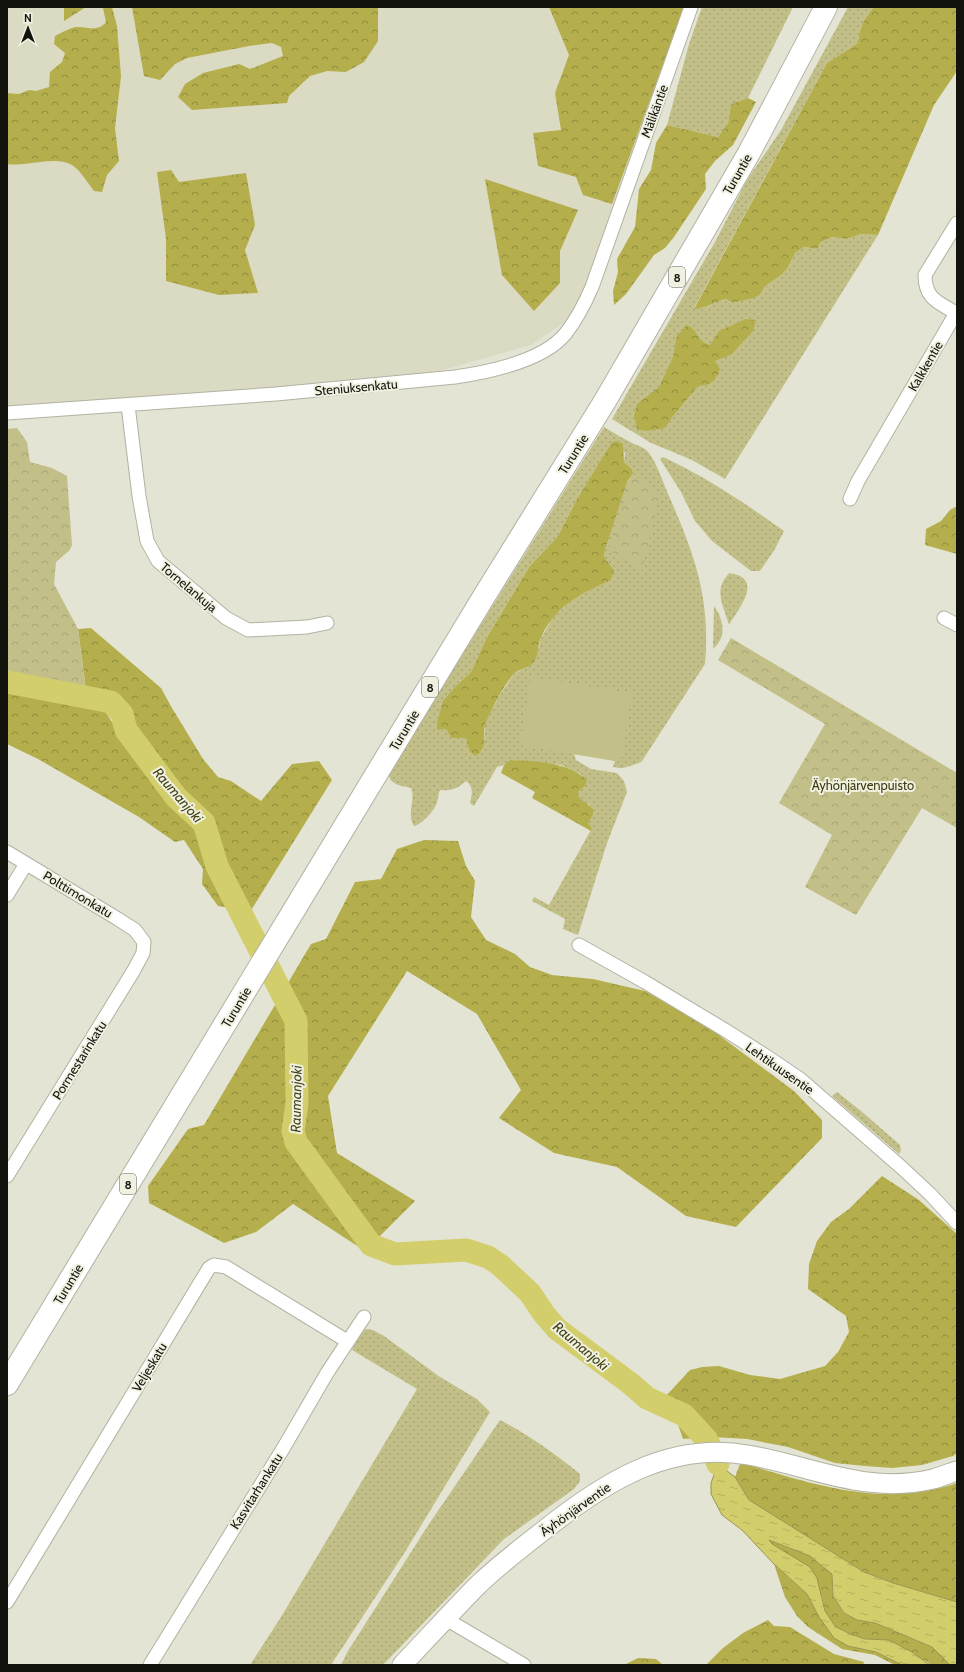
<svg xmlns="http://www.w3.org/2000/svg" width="964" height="1672" font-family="Cabin,sans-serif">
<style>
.built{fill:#dbdac3}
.grass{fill:url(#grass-dots);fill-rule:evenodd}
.forest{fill:url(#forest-crowns)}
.park{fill:url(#park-crowns)}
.pitch{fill:#c2c088}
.water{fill:url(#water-ripples);stroke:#999650}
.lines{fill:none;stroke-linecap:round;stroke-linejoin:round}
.river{stroke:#d3ce6c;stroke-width:23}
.minor-casing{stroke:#b2b2a3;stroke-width:15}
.secondary-casing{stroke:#b2b2a3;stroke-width:21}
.trunk-casing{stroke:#b2b2a3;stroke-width:24}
.minor{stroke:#fff;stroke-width:13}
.secondary{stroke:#fff;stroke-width:19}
.trunk{stroke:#fff;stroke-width:22}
.labels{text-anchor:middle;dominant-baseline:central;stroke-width:4;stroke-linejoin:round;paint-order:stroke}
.shield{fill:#f1f1e2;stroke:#56564d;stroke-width:1}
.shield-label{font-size:12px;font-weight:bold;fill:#13130d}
.street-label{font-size:13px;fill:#13130d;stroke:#f1f1e2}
.park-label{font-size:13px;fill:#3e3c12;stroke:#f1f1e2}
.water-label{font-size:14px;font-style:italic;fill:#45431a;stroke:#f1f1e2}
</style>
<defs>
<pattern id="grass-dots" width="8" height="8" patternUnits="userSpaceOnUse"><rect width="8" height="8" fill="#c2c088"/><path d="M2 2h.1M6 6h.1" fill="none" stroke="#a6a474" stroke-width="1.8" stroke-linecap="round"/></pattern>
<pattern id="forest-crowns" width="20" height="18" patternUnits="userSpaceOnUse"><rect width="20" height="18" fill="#b4af4c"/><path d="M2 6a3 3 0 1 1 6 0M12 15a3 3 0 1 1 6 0" fill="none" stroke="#918d3e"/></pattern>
<pattern id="park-crowns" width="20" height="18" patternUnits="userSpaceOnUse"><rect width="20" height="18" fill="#c2c088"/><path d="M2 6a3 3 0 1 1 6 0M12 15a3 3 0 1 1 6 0" fill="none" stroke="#a6a474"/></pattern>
<pattern id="water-ripples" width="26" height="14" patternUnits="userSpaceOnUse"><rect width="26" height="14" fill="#d3ce6c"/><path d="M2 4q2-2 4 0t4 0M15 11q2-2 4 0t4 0" fill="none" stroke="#b4b05c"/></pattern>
</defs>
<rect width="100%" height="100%" fill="#e4e4d4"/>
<path class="built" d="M 7,7 L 685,7 L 580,312 L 531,345 L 398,383 L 7,409 Z"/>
<path class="grass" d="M 702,7 L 793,7 L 748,98 L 731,104 L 728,123 L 718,137 L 667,125 L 689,44 Z
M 848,7 L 874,7 C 864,18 859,27 858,43 L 827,63 L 694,308 C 706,309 715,302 726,299 L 733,303 L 760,295 L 765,286 L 780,276 L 787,269 L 795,253 L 804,247 L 817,249 L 821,242 L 832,237 L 846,239 L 861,234 L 878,235 L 725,479 L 692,460 L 651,443 L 612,419 L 715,242 L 747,180 L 781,130 Z
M 604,427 C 614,433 624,439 634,444 C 637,445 642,447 645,449 C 654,456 662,479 666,489 C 693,551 711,595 705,664 L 642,761 C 639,764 637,763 633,765 C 624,768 623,769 613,767 L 615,761 L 621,762 L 520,745 L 574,754 L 576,760 L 591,769 L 617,773 L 624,781 L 627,792 L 607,843 L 578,935 L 563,929 L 565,919 L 532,901 L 534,897 L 549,905 L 592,828 L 587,823 L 593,815 L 590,805 C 583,801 577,800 578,792 L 585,786 L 582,775 L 561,765 L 510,760 L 504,765 L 497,767 L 474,806 L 470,803 C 472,794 474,787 466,781 C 457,789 451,791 440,790 C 438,794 438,799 437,803 C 434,811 421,825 414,826 C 406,813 416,801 411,788 C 403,786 391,785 389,776 L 429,708 ZM 612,443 L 625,453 L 624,462 L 632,469 L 631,478 L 627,482 L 623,491 L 605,550 L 604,557 L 608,564 L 610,581 L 591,589 L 573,599 L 553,617 L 540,640 L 536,658 L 533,663 L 514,674 L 501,693 L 485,722 L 485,739 L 482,751 L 476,755 L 469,751 L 466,738 L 451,738 L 446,729 L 437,730 L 458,684 L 471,672 L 486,639 L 529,567 L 558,536 L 577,499 Z
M 663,457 C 706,477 745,503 784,531 L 775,549 L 760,571 L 751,571 L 712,541 L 695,521 L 681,492 L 660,459 Z
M 729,573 C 765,578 739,608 729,625 C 723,604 713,591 729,573 Z
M 714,606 C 724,620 727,637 713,649 Z
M 837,1092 L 861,1111 L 900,1145 L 901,1150 L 899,1154 L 832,1096 Z
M 366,1329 L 373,1330 L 384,1336 L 440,1377 L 477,1399 L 490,1412 L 405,1552 L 331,1665 L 250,1665 L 281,1617 L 417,1389 L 352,1350 L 360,1334 Z
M 500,1420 C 530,1436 554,1453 580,1474 L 580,1481 L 574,1489 L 504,1539 L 383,1665 L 341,1665 L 348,1651 L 429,1524 Z"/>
<path class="forest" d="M 64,7 L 86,7 L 64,21 Z
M 99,7 L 112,7 L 117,26 L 121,76 L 115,128 L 119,161 L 107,175 L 102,192 L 94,191 C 87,182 81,171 72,165 C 57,155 25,167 7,164 L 7,93 L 19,94 L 29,90 L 36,91 L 49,87 L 50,72 L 62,62 L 65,53 L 54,44 L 55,36 C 61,33 70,28 76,27 C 88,26 97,33 106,22 L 103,8 Z
M 132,7 L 378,7 L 378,41 L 364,62 L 346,72 L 327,71 L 310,76 L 289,96 L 287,103 L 192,110 L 178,97 L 185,84 L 203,73 L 239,64 L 250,69 L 283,56 L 281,47 L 272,43 L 249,46 L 187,58 L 175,64 L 160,80 L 144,76 Z
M 549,7 L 684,7 L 612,204 L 583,195 L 576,177 L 538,166 L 533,133 L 561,130 L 555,93 L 569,55 Z
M 874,7 L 957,7 L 957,71 L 934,105 L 878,235 L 861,234 L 846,239 L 832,237 L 821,242 L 817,249 L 804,247 L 795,253 L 787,269 L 780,276 L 765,286 L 760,295 L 753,298 L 733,303 L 726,299 C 715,302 706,308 694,309 L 827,63 L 858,43 C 859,28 864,18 874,7 Z
M 748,98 L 756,102 L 733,145 L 715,161 L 705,174 L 706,189 L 674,237 L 665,248 L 654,255 L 626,294 L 614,305 L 613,291 L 618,272 L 617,259 L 635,227 L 639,189 L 651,170 L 656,143 L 667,125 L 718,137 L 728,123 L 731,104 Z
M 171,170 L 179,182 L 246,173 L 255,225 L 245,250 L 258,293 L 219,295 L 166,281 L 166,239 L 157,172 Z
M 485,179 L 578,210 L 560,251 L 560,283 L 534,311 L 502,275 Z
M 746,319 L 756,320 L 753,331 L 732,354 L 715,361 L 720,369 C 714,383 713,384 698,386 L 673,416 L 665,428 L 646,431 L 637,429 L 634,416 L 637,404 L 659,387 L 673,357 L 677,336 L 687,325 C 699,330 696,341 710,345 L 719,331 Z
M 616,441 L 623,444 L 624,462 L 632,469 L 633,474 L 627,482 L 605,550 L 604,557 L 614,571 L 610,581 C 580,593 553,608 540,640 C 537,647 539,657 533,663 C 528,668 518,669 513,675 C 502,688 494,705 487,720 C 480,732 491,745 476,756 L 469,751 L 466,738 L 451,738 L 446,729 L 437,730 L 437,723 L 443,701 L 458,684 L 471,672 L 486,639 L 529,567 L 558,536 L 577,499 L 612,442 Z
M 957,506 L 957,554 L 925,545 L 926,529 L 941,521 L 950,510 Z
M 91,628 L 161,688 L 172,708 L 203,759 L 218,777 L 231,781 L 261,801 L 292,764 L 319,761 L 332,780 L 250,912 L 214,849 L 208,819 L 178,793 L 152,749 L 134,735 L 131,711 L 122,700 L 86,690 L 78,629 Z
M 7,688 L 55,695 L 102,706 L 121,737 L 159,788 L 198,829 L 212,871 L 230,908 L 218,906 L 202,884 L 203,869 L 184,840 L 175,842 L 139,817 L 38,759 L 7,744 Z
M 510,760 C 536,761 568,762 587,780 L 585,786 L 578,792 C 577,801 589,802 593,810 L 593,815 L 588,823 L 592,828 L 591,831 L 532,798 L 535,792 L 501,773 L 504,765 Z
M 424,840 L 458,841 L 466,866 L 475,881 L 471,917 L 486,940 L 515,954 L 530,967 L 552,975 L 593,979 L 645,991 L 708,1027 L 794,1091 L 822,1120 L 822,1138 L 736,1227 L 686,1216 L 617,1167 L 554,1153 L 499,1118 L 521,1090 L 477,1014 L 407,971 L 328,1096 L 337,1153 L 415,1201 L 365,1251 L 293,1204 L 256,1232 L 224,1243 L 149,1203 L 148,1186 L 188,1129 L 204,1125 L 311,944 L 326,939 L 355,882 L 381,879 L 397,849 Z
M 882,1176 L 919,1200 L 957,1234 L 957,1453 L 953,1456 L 922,1465 L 892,1468 L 865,1466 L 835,1463 L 788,1447 L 747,1439 L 712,1437 L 683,1439 L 675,1416 L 664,1402 L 665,1397 L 690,1370 L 702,1367 L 719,1366 L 750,1375 L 780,1379 L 825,1366 L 838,1352 L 849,1332 L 846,1316 L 808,1289 L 809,1264 L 817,1241 L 831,1222 L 849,1209 Z
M 740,1464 L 752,1466 C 822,1487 884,1507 957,1483 L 957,1602 L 893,1583 L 864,1572 L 749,1500 L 735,1477 Z
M 768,1540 L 810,1556 L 832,1574 L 833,1596 L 844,1613 L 857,1620 L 875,1623 L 932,1647 L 950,1665 L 930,1665 L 928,1662 L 877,1639 L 865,1639 L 848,1633 L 834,1626 L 825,1611 L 822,1596 Z
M 774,1564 L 807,1594 L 819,1617 L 848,1646 L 876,1652 L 902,1665 L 895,1665 L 875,1655 L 842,1649 L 808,1627 L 797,1616 L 785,1597 Z
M 768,1620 L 774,1626 L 790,1627 L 834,1654 L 864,1662 L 863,1665 L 706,1665 L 723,1648 L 743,1633 Z
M 638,1658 L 656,1659 L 663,1665 L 624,1665 Z"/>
<path class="park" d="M 17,428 L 27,442 L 30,462 L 52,468 L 67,476 L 72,545 L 70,550 L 56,562 L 54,584 L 78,629 L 86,690 L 7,678 L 7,429 Z
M 632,473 L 660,494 L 642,571 L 609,550 Z
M 731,638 L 957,773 L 957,828 L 922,808 L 856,915 L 805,887 L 832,835 L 779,803 L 825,724 L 718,660 Z"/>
<path class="pitch" d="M 531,677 L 632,693 L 621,762 L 520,745 Z"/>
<path class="water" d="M 718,1464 L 735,1477 L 749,1500 L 864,1572 L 893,1583 L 957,1602 L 957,1665 L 950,1665 L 932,1647 L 875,1623 L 857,1620 L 844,1613 L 833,1596 L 832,1574 L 810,1556 L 769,1540 L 772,1544 L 810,1567 L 817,1578 L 825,1611 L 835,1626 L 848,1633 L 865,1639 L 889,1640 L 912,1652 L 930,1665 L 902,1665 L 876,1652 L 848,1646 L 834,1638 L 819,1617 L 807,1594 L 774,1564 L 742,1530 L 722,1515 L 711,1494 L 711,1483 Z"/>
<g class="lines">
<path class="river" d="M 7,682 L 111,702 L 122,714 L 126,730 L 176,797 L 204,823 L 217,866 L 296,1021 L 297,1103 L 293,1131 L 296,1142 L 371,1245 L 395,1254 L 466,1250 L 488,1257 L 500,1265 L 530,1293 L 544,1314 L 557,1329 L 631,1384 L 647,1398 L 684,1415 L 707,1440 L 718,1464"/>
<defs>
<path id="minor" d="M 128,405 L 139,496 L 147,541 L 158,561 L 226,618 L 248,630 L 307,627 L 327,623
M 7,413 L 276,394 L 455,377 C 489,372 544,361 566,333 C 577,319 585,303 592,287 L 691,7
M 850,499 L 858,481 L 956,313 C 938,302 925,299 925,275 L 957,223
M 944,618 L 957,625
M 7,852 L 118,919 L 135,930 L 144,942 L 143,953 L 134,970 L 7,1176
M 7,895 L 26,864
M 579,945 L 645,982 L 725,1030 L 766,1056 L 800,1079 L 901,1167 L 930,1194 L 957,1223
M 7,1602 L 209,1268 L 214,1265 L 226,1267 L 347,1341
M 446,1619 L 524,1665
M 150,1665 L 284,1447 L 327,1373 L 364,1317"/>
<path id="secondary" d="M 402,1665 C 428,1638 453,1610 479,1584 C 499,1565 521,1548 543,1531 C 603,1483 668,1441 748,1455 C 812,1466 866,1495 933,1479 C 941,1477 949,1473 957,1471"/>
<path id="trunk" d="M 7,1384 L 483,598 L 605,401 L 749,153 L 826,7"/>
</defs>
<use href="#minor" class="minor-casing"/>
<use href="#secondary" class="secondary-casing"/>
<use href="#trunk" class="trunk-casing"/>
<use href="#minor" class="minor"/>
<use href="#secondary" class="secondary"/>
<use href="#trunk" class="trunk"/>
</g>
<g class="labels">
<g class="shield">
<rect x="669" y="267" width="16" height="20" rx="3"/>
<rect x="422" y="677" width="16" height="20" rx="3"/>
<rect x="120" y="1174" width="16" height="20" rx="3"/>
</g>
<g class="shield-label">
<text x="677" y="277">8</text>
<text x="430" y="687">8</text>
<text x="128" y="1184">8</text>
</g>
<g class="street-label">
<text transform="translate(654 111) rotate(-70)">Mälikäntie</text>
<text transform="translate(737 174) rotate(-60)">Turuntie</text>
<text transform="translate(925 366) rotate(-60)">Kalkkentie</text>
<text transform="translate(356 387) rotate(-5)">Steniuksenkatu</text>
<text transform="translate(573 454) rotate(-58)">Turuntie</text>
<text transform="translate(189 587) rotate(40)">Tornelankuja</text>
<text transform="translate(404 730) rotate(-59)">Turuntie</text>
<text transform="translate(78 894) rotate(31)">Polttimonkatu</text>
<text transform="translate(236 1007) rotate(-59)">Turuntie</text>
<text transform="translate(79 1060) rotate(-58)">Pormestarinkatu</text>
<text transform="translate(780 1068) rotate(35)">Lehtikuusentie</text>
<text transform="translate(68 1284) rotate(-59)">Turuntie</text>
<text transform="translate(149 1367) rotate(-59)">Veljeskatu</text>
<text transform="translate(256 1491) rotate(-58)">Kasvitarhankatu</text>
<text transform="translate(575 1509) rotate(-35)">Äyhönjärventie</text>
</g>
<g class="park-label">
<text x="863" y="785">Äyhönjärvenpuisto</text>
</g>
<g class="water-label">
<text transform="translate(178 795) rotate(49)">Raumanjoki</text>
<text transform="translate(296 1099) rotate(-89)">Raumanjoki</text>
<text transform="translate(581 1346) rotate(40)">Raumanjoki</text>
</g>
</g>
<rect width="964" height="1672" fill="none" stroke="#13130d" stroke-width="16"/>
<g transform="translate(28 28)" stroke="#f1f1e2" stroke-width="3" paint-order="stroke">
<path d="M0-3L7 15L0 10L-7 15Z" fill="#13130d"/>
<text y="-6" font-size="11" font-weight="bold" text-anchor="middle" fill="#13130d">N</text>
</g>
</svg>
